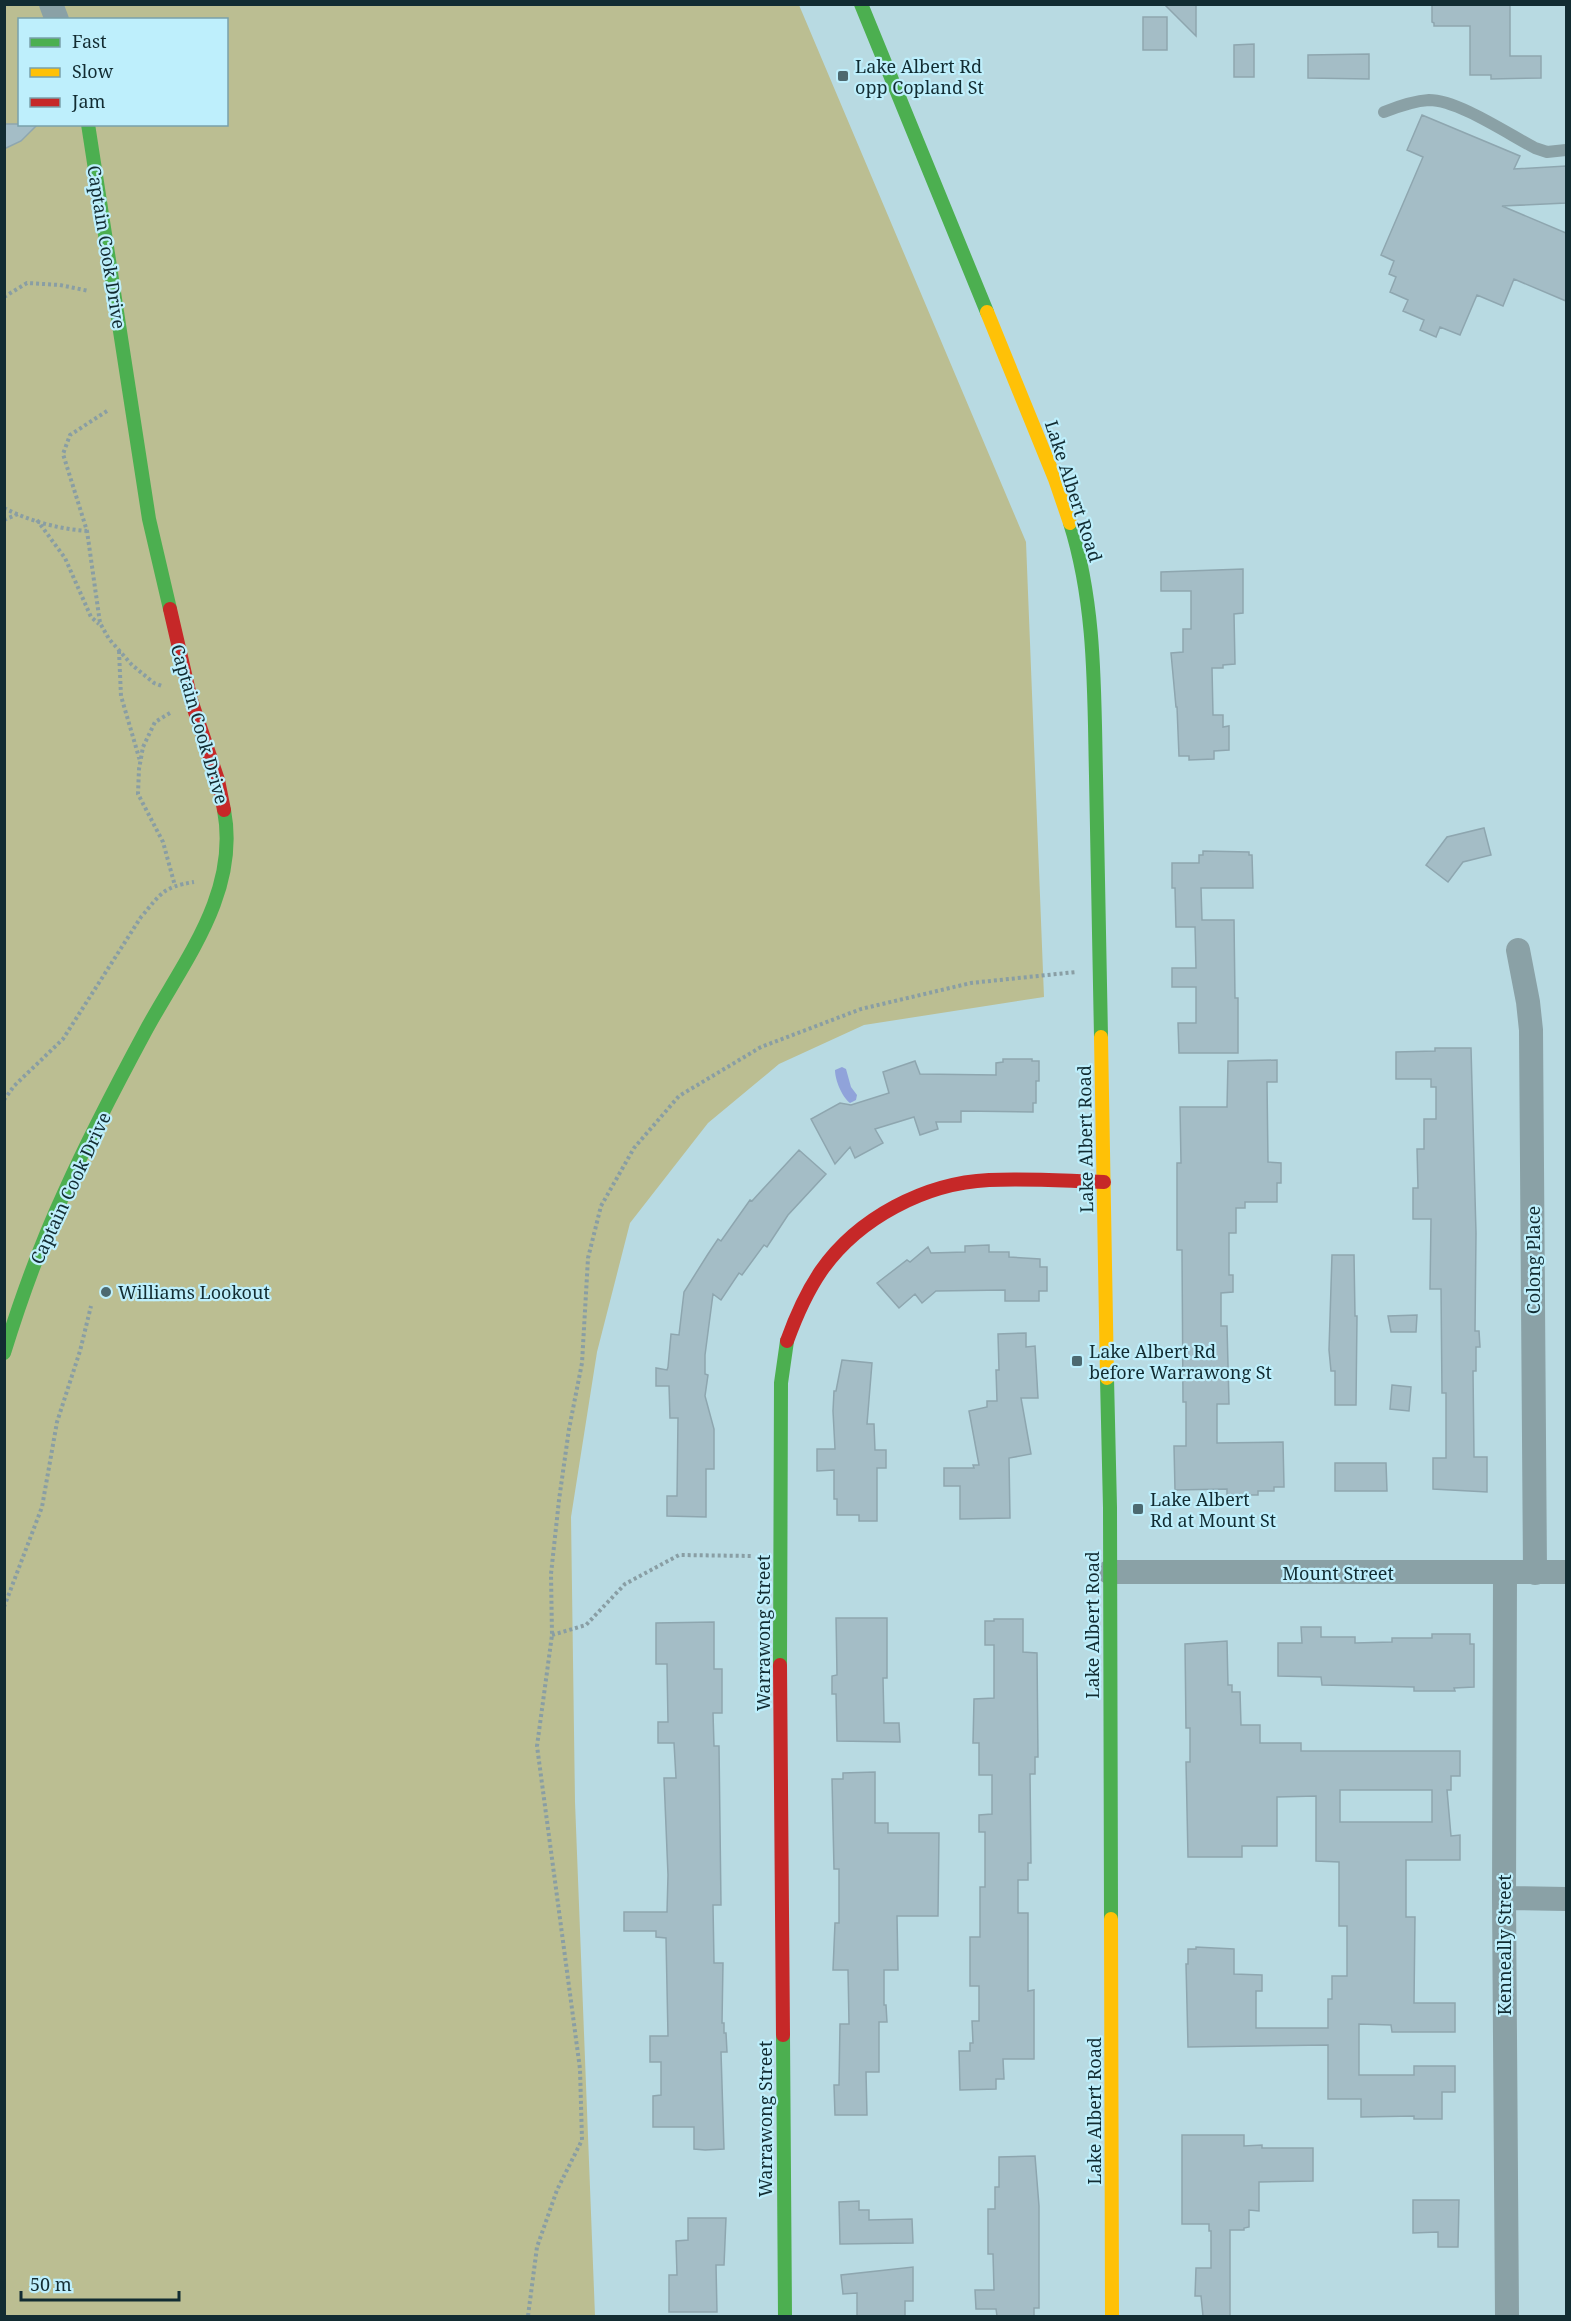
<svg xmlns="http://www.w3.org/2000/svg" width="1571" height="2321" font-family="'Noto Serif',serif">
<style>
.forest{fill:#bbbe92;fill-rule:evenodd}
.water{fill:#90a3da}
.building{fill:#a4bdc6;stroke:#8ea6af;stroke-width:1.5;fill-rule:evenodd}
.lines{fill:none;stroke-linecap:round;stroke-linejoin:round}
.path{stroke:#899ea4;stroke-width:4;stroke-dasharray:3 3;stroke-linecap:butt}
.lane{stroke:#8aa1a6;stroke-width:12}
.street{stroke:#8aa1a6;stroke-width:24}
.fast{stroke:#4caf50;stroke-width:14}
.slow{stroke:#ffc107;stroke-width:14}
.jam{stroke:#c62828;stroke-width:14}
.poi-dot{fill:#4c6970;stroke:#beeffc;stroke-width:2}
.labels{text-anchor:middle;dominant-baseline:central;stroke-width:4.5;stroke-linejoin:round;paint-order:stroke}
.poi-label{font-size:18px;fill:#122c32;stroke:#beeffc;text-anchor:start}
.street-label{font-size:18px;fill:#122c32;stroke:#beeffc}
</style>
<rect width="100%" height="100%" fill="#b8dae2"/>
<path class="forest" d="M 5,5 L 799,5 L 1026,542 L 1044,997 L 864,1025 L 779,1064 L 708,1123 L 630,1223 L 597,1352 L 571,1517 L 575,1802 L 595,2316 L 5,2316 ZM 20,20 L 226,20 L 226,124 L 20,124 Z"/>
<path class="water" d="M 842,1067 L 846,1069 L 851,1087 L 857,1095 L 856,1100 L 850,1103 C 842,1097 835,1080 835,1070 Z"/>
<path class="building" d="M 1164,4 L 1196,4 L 1196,36 Z
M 1432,4 L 1510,4 L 1510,56 L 1541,56 L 1541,78 L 1491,79 L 1491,75 L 1470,75 L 1470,26 L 1434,26 L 1434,23 L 1432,22 Z
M 1143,17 L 1167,17 L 1167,50 L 1143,50 Z
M 1254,44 L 1254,77 L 1234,77 L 1234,45 Z
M 1369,54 L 1369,79 L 1308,78 L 1308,55 Z
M 1422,115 L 1520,156 L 1514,169 L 1566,166 L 1566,203 L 1502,206 L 1566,233 L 1566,301 L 1514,279 L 1503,306 L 1477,295 L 1460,335 L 1440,327 L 1436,337 L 1420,330 L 1424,320 L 1403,311 L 1408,300 L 1390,292 L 1396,277 L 1389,274 L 1394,261 L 1381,255 L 1423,157 L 1407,150 Z
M 4,124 L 38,124 L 21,141 L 4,149 Z
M 1243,569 L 1243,613 L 1234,614 L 1235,664 L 1223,665 L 1223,668 L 1212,668 L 1213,715 L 1223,715 L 1223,727 L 1229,726 L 1229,750 L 1214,751 L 1214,759 L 1189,760 L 1189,756 L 1179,756 L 1177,707 L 1176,707 L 1171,653 L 1183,652 L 1183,629 L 1191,629 L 1191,591 L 1161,591 L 1161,572 Z
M 1484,828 L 1491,855 L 1463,862 L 1448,882 L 1426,865 L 1447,837 Z
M 1203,851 L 1249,852 L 1249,855 L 1252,855 L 1253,888 L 1201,888 L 1202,920 L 1234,920 L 1235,998 L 1238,998 L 1238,1053 L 1179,1053 L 1178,1023 L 1196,1023 L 1196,987 L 1172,987 L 1172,968 L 1196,968 L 1195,927 L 1176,927 L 1175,888 L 1172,888 L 1172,863 L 1199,863 L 1199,855 L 1203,855 Z
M 1435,1048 L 1471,1048 L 1476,1233 L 1475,1331 L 1479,1331 L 1480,1347 L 1476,1347 L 1476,1371 L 1473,1371 L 1474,1457 L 1487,1457 L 1487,1492 L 1433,1489 L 1433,1458 L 1446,1458 L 1446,1393 L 1442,1393 L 1441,1289 L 1430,1289 L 1431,1219 L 1413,1219 L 1413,1188 L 1418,1188 L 1417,1149 L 1424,1149 L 1424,1119 L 1436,1119 L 1436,1087 L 1431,1087 L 1431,1079 L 1396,1079 L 1396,1052 L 1435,1051 Z
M 1003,1059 L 1032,1059 L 1032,1061 L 1039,1061 L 1039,1081 L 1036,1081 L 1036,1103 L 1033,1103 L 1033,1112 L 961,1111 L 961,1122 L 936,1122 L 938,1129 L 920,1135 L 914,1117 L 875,1129 L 883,1143 L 855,1158 L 850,1147 L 835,1164 L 811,1119 L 840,1103 L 851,1105 L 889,1093 L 883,1072 L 915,1061 L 920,1074 L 996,1075 L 996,1063 L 1003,1062 Z
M 1277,1060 L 1277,1082 L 1267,1082 L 1268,1162 L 1281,1163 L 1281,1183 L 1277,1183 L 1277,1202 L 1245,1202 L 1245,1208 L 1236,1208 L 1236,1233 L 1229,1233 L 1229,1275 L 1233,1275 L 1233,1292 L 1221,1293 L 1221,1326 L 1227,1326 L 1229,1404 L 1217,1404 L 1217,1443 L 1283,1442 L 1284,1487 L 1274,1487 L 1274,1491 L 1258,1491 L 1258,1495 L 1227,1495 L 1227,1489 L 1175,1490 L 1174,1446 L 1186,1446 L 1186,1402 L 1183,1402 L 1182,1250 L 1177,1250 L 1177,1163 L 1181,1163 L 1180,1107 L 1227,1107 L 1228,1061 Z
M 799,1150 L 826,1174 L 788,1215 L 767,1247 L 764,1245 L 742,1275 L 739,1273 L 721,1300 L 713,1294 L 705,1355 L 705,1374 L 708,1375 L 705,1396 L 714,1429 L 714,1469 L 706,1469 L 706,1517 L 667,1516 L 667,1496 L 677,1496 L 678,1418 L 670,1418 L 669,1386 L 656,1386 L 656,1368 L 667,1370 L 668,1367 L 671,1334 L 679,1335 L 684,1292 L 708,1254 L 718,1239 L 721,1241 L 750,1200 L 752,1201 Z
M 989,1245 L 989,1252 L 1009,1252 L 1009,1257 L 1040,1259 L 1040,1267 L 1047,1267 L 1047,1291 L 1039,1291 L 1039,1301 L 1005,1301 L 1005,1290 L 936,1291 L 922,1303 L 915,1294 L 899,1308 L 877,1283 L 907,1260 L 910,1262 L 928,1247 L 931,1253 L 965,1252 L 965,1246 Z
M 1332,1255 L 1354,1255 L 1355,1316 L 1357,1316 L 1356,1405 L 1335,1405 L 1335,1371 L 1331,1371 L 1329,1350 Z
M 1417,1315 L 1416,1332 L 1391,1332 L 1388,1316 Z
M 1026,1333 L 1026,1347 L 1035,1346 L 1038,1398 L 1021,1398 L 1031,1454 L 1009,1458 L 1010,1518 L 960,1519 L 960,1486 L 944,1486 L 944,1468 L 974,1468 L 973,1465 L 979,1465 L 969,1411 L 987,1407 L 987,1401 L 997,1401 L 996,1370 L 999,1370 L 998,1334 Z
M 842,1360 L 872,1363 L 867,1424 L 874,1424 L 875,1450 L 886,1450 L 886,1468 L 877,1468 L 877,1521 L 859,1521 L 859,1515 L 837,1515 L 837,1499 L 834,1499 L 834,1470 L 817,1471 L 817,1449 L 835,1449 L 833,1411 L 834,1391 L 836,1391 Z
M 1392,1385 L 1411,1387 L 1409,1411 L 1390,1409 Z
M 1335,1463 L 1386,1463 L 1387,1491 L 1335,1491 Z
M 836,1618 L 887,1618 L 887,1678 L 883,1678 L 884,1723 L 899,1723 L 900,1742 L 837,1741 L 836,1694 L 832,1694 L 832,1676 L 837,1675 Z
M 994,1619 L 1023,1619 L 1023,1652 L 1037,1653 L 1038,1757 L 1035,1757 L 1035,1774 L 1030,1774 L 1031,1863 L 1028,1863 L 1028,1880 L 1018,1880 L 1018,1913 L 1028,1913 L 1028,1991 L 1034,1990 L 1034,2059 L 1003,2059 L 1004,2079 L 996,2079 L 996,2089 L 960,2090 L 959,2051 L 970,2051 L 970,2043 L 973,2043 L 972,2021 L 979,2021 L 979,1986 L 970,1986 L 970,1937 L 980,1937 L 980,1887 L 985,1887 L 985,1832 L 979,1832 L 979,1815 L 992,1814 L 992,1775 L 979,1775 L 979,1743 L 973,1743 L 974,1699 L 994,1698 L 994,1645 L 985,1645 L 985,1621 L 994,1621 Z
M 714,1622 L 714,1669 L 722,1669 L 722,1713 L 713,1713 L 714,1746 L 719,1746 L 721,1905 L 713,1905 L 714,1963 L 723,1963 L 722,2023 L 724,2023 L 724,2033 L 726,2033 L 727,2052 L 721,2052 L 724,2149 L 705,2150 L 694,2149 L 694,2127 L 653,2127 L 653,2096 L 661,2095 L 661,2062 L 650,2062 L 650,2036 L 668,2036 L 666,1938 L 656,1937 L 656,1931 L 624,1931 L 624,1912 L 667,1912 L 668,1875 L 664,1778 L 676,1778 L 674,1743 L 658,1743 L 658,1722 L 668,1722 L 667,1664 L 656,1664 L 656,1623 Z
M 1301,1627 L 1321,1627 L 1321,1637 L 1355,1637 L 1355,1643 L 1392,1642 L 1392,1638 L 1432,1638 L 1432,1634 L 1470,1634 L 1470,1644 L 1474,1644 L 1474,1687 L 1454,1688 L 1455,1691 L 1414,1691 L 1414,1687 L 1322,1685 L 1321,1677 L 1278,1676 L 1278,1643 L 1302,1643 Z
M 1227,1641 L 1228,1685 L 1232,1685 L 1232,1692 L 1240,1692 L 1241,1725 L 1260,1725 L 1260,1743 L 1301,1743 L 1301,1751 L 1460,1751 L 1460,1776 L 1451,1776 L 1451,1790 L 1447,1790 L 1451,1836 L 1460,1835 L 1460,1860 L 1406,1860 L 1406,1917 L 1415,1917 L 1414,2003 L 1455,2003 L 1455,2032 L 1392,2032 L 1391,2025 L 1359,2024 L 1359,2075 L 1414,2075 L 1414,2066 L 1455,2066 L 1455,2092 L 1442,2092 L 1442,2119 L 1414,2119 L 1414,2116 L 1361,2117 L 1361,2099 L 1328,2099 L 1328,2045 L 1188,2047 L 1186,1964 L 1188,1964 L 1188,1949 L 1196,1949 L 1196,1947 L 1234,1949 L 1234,1974 L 1262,1975 L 1262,1991 L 1256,1991 L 1256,2028 L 1328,2028 L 1328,1999 L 1332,1999 L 1332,1976 L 1347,1976 L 1347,1926 L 1339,1926 L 1339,1862 L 1316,1861 L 1316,1796 L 1277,1797 L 1277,1846 L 1242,1846 L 1242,1857 L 1188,1857 L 1186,1762 L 1190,1762 L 1190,1728 L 1186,1728 L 1185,1644 ZM 1340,1790 L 1432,1790 L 1432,1822 L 1340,1822 Z
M 875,1772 L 875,1823 L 888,1823 L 888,1833 L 939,1833 L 938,1916 L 897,1916 L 898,1970 L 884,1970 L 884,2005 L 886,2005 L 887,2022 L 879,2022 L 879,2072 L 866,2072 L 867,2115 L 835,2115 L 834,2085 L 839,2085 L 840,2024 L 849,2024 L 848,1970 L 833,1970 L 835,1923 L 839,1923 L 839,1869 L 834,1869 L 832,1779 L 843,1779 L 843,1773 Z
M 1182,2135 L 1244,2135 L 1244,2146 L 1262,2145 L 1262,2148 L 1313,2148 L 1313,2181 L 1259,2182 L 1259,2211 L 1249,2210 L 1249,2227 L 1244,2228 L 1244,2230 L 1230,2230 L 1230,2316 L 1203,2316 L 1201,2296 L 1195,2296 L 1196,2268 L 1211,2268 L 1211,2231 L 1209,2231 L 1209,2224 L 1182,2224 Z
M 1035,2156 L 1039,2206 L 1039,2308 L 1034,2308 L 1034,2316 L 997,2316 L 996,2309 L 976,2309 L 975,2290 L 994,2290 L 993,2254 L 988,2254 L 988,2209 L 995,2209 L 995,2187 L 999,2187 L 999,2157 Z
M 1413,2200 L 1459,2200 L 1458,2247 L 1438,2247 L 1438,2232 L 1413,2233 Z
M 859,2201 L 859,2210 L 869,2210 L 869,2220 L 912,2219 L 913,2243 L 840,2244 L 839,2202 Z
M 688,2218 L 726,2218 L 724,2265 L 716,2265 L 717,2312 L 669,2312 L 669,2275 L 677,2275 L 676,2241 L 688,2240 Z
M 913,2267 L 913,2301 L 905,2301 L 905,2316 L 857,2316 L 857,2293 L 843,2294 L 841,2275 Z"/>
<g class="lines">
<path class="path" d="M 4,297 L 27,283 L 60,285 L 89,291
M 107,411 L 70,435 L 63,454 L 87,531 L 100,623 L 109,639 L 132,665 L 154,683 L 162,686
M 4,508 C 29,521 59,529 87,531
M 4,520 L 18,514
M 37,520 L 65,558 L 91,617 L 99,624
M 119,651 L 121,696 L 140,761
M 170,713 L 155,722 L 143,747 L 139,769 L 138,794 L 163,842 L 175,886
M 4,1100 L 14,1086 L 63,1039 L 141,917 C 161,894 162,887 194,882
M 4,1607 L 42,1507 L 57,1422 L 80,1351 L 91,1306
M 552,1635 L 586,1625 L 625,1584 L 679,1555 L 753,1556
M 528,2316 L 537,2247 L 557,2190 L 582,2140 L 580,2069 L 537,1746 L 552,1635 L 551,1574 L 559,1500 L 569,1429 L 582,1363 L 588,1258 L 601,1206 L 634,1148 L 679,1096 L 761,1047 L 861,1009 L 971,983 L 1076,972"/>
<path class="lane" d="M 1384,112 C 1399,106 1413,101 1429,100 C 1458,100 1508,134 1535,148 L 1547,152 L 1566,150"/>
<path class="street" d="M 51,4 L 57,20
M 1518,950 L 1528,1002 L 1531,1030 L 1535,1573
M 1109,1572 L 1566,1572
M 1505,1573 L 1504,1898 L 1507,2316
M 1504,1898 L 1566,1899"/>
<path class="fast" d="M 861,4 L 987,312
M 88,124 L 149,519 L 170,609
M 1070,523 C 1096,605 1094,692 1096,776 C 1098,863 1099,950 1101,1037
M 4,1353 C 21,1298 41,1243 65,1191 C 89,1137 117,1084 145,1032 C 182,963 240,894 224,810
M 1107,1378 L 1110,1508 L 1111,1919
M 780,1665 L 781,1383 L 787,1341
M 783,2035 L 785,2316"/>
<path class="slow" d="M 987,312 L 1055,479 L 1070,523
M 1101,1037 L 1107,1378
M 1111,1919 L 1112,2316"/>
<path class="jam" d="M 170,609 L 191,700 L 218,780 L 224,810
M 787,1341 C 796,1316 806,1293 821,1271 C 858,1218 925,1183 989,1180 C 1027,1178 1066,1181 1104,1182
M 780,1665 L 783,2035"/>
</g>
<g class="poi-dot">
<rect x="837" y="70" width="12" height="12" rx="3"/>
<circle cx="106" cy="1292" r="6"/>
<rect x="1071" y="1355" width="12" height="12" rx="3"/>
<rect x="1132" y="1503" width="12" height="12" rx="3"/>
</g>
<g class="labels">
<g class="poi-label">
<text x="855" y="66">Lake Albert Rd<tspan x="855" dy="21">opp Copland St</tspan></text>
<text x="118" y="1292">Williams Lookout</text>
<text x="1089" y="1351">Lake Albert Rd<tspan x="1089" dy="21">before Warrawong St</tspan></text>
<text x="1150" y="1499">Lake Albert<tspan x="1150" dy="21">Rd at Mount St</tspan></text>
</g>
<g class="street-label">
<text transform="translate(107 247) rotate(81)">Captain Cook Drive</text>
<text transform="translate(1074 491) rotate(72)">Lake Albert Road</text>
<text transform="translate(200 724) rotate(74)">Captain Cook Drive</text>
<text transform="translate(1085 1139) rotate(-91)">Lake Albert Road</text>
<text transform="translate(70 1188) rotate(-65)">Captain Cook Drive</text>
<text transform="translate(1533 1260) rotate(-90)">Colong Place</text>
<text x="1338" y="1573">Mount Street</text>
<text transform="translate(1092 1625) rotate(-90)">Lake Albert Road</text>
<text transform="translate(763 1633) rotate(-90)">Warrawong Street</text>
<text transform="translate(1504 1945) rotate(-90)">Kenneally Street</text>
<text transform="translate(1094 2111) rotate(-90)">Lake Albert Road</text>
<text transform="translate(765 2119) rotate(-90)">Warrawong Street</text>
</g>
</g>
<rect width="1571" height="2321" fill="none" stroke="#122c32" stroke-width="12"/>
<rect x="18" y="18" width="210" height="108" fill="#beeffc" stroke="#79a1ab" stroke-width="1.5"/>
<rect x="30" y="38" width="30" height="9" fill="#4caf50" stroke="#79a1ab" stroke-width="1.5"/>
<text x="72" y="48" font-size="18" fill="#122c32">Fast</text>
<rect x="30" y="68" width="30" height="9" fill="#ffc107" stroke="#79a1ab" stroke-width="1.5"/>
<text x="72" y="78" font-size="18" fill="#122c32">Slow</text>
<rect x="30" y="98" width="30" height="9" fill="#c62828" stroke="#79a1ab" stroke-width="1.5"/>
<text x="72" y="108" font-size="18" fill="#122c32">Jam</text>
<path d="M21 2291v9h158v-9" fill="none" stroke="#122c32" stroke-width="3"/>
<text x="30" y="2291" font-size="18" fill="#122c32" stroke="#beeffc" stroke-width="4.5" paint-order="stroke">50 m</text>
</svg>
